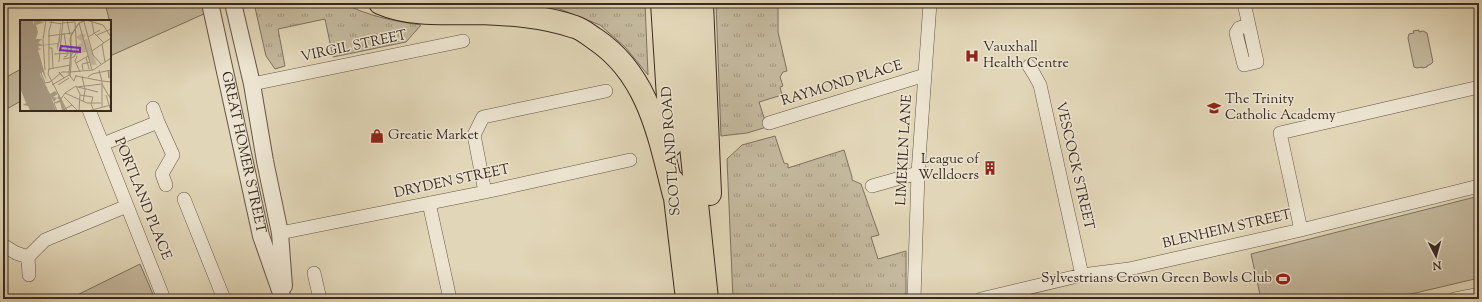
<svg xmlns="http://www.w3.org/2000/svg" width="1482" height="302" font-family="'Sorts Mill Goudy',serif">
<style>
.grass{fill:url(#grass-tufts);stroke:#7e7160}
.green{fill:#c4b99e;stroke:#7e7160}
.lines{fill:none;stroke-linecap:round;stroke-linejoin:round}
.minor-casing{stroke:#635446;stroke-width:14}
.tertiary-casing{stroke:#635446;stroke-width:18}
.trunk-casing{stroke:#392921;stroke-width:24}
.minor{stroke:#ece4d0;stroke-width:13}
.tertiary{stroke:#ece4d0;stroke-width:16}
.trunk{stroke:#e1d6b7;stroke-width:22}
.labels{text-anchor:middle;dominant-baseline:central;stroke-width:3;stroke-linejoin:round;paint-order:stroke}
.street-label{font-size:14px;fill:#392921;stroke:#ece4d0}
.poi-label{font-size:14px;fill:#392921;stroke:#ece4d0;text-anchor:start}
.inset-river{fill:none;stroke:#a89b84;stroke-width:2}
.inset-road{fill:none;stroke:#9e917b;stroke-width:1}
.view{fill:#7b2cbf;fill-opacity:0.15;stroke:#7b2cbf;stroke-width:2}
.inset-edge{fill:none;stroke:#392921;stroke-width:2}
</style>
<defs>
<pattern id="grass-tufts" width="24" height="20" patternUnits="userSpaceOnUse"><rect width="24" height="20" fill="#c4b99e"/><path d="M3 7l-1-3M5 7V3M7 7l1-3M15 17l-1-3M17 17v-4M19 17l1-3" fill="none" stroke="#a09680"/></pattern>
</defs>
<rect width="100%" height="100%" fill="#e1d6b7"/>
<filter id="stains"><feTurbulence type="fractalNoise" baseFrequency=".005" numOctaves="4"/><feColorMatrix values="0 0 0 0 .2 0 0 0 0 .09 0 0 0 0 .02 0 0 0 .5 -.17"/></filter>
<radialGradient id="worn" r=".72"><stop offset=".6" stop-color="#630" stop-opacity="0"/><stop offset="1" stop-color="#630" stop-opacity=".3"/></radialGradient>
<path class="grass" d="M 254,3 L 343,3 C 368,16 393,21 421,25 L 406,42 L 333,57 L 325,19 L 278,29 L 285,66 L 275,69 L 266,56 Z
M 458,3 L 645,3 L 648,75 L 626,48 L 600,25 L 557,8 Z
M 716,3 L 778,3 L 778,32 L 787,71 L 783,72 L 780,77 L 783,86 L 780,87 L 782,95 L 759,102 L 767,127 L 747,133 L 721,136 Z
M 775,136 L 784,163 L 788,164 L 788,168 L 844,150 L 852,177 L 852,180 L 861,184 L 879,235 L 871,237 L 878,259 L 906,251 L 906,299 L 733,299 L 727,159 L 742,145 Z"/>
<path class="green" d="M 105,3 L 204,3 L 206,13 L 110,56 L 110,21 L 105,21 L 109,19 Z
M 1419,30 L 1419,32 L 1423,31 L 1427,33 L 1433,62 L 1431,64 L 1427,66 L 1427,67 L 1422,68 L 1422,67 L 1417,68 L 1414,67 L 1408,38 L 1409,34 L 1414,33 L 1413,31 Z
M 21,69 L 21,101 L 3,111 L 3,79 Z
M 1479,196 L 1479,278 L 1390,299 L 1261,299 L 1251,254 Z
M 140,264 L 155,299 L 69,299 Z"/>
<g class="lines">
<defs>
<path id="minor" d="M 1244,3 L 1257,62 L 1244,65 L 1236,33 L 1239,28 L 1249,25
M 1029,66 L 1034,74 L 1040,85 L 1082,275
M 252,84 L 463,41
M 153,108 L 158,122
M 89,110 L 164,299
M 769,123 L 925,75
M 103,144 L 158,122 L 173,155 L 162,174 L 166,185
M 872,186 L 918,173
M 485,192 L 474,135 L 483,117 L 606,91
M 184,199 L 224,299
M 429,203 L 450,299
M 1301,230 L 1280,133 L 1479,87
M 280,233 L 485,192 L 630,160
M 3,245 L 16,253 L 28,257
M 314,273 L 320,299
M 29,275 L 28,257 L 45,240 L 127,206
M 914,299 L 918,173 L 930,3
M 981,299 L 1082,275 L 1129,269 L 1301,230 L 1479,186
M 1454,299 L 1479,294"/>
<g id="tertiary">
<path id="s1" d="M 210,3 L 261,236 L 283,299"/>
<path d="M 233,3 L 252,84 L 265,161 L 280,233 L 284,286"/>
</g>
<path id="trunk" d="M 380,3 C 409,16 445,13 476,13 C 510,14 543,16 575,27 C 582,29 589,35 595,39 C 649,75 659,137 674,195
M 662,3 L 671,145
M 683,3 L 690,137 L 707,299
M 702,3 L 710,194
M 673,181 L 687,299"/>
</defs>
<use href="#minor" class="minor-casing"/>
<use href="#tertiary" class="tertiary-casing"/>
<use href="#trunk" class="trunk-casing"/>
<use href="#minor" class="minor"/>
<use href="#tertiary" class="tertiary"/>
<use href="#trunk" class="trunk"/>
</g>
<defs>
<symbol id="hospital-bare" viewBox="-9 -9 18 18"><path d="M-5-5h3v3.5h4V-5h3V5h-3V1.5h-4V5h-3Z" fill="#8f2418" stroke="#ece4d0" stroke-width="2.5" paint-order="stroke"/></symbol>
<symbol id="school-bare" viewBox="-9 -9 18 18"><path d="M0-5L7-2L0 1L-7-2ZM-4 1L0 2.5L4 1V4Q0 6-4 4Z" fill="#8f2418" stroke="#ece4d0" stroke-width="2.5" paint-order="stroke"/></symbol>
<symbol id="shop-bare" viewBox="-9 -9 18 18"><path d="M-5-2.5h2.3a2.7 3.5 0 0 1 5.4 0H5L5.5 6h-11ZM-1.5-2.5h3a1.5 2.3 0 0 0-3 0Z" fill="#8f2418" stroke="#ece4d0" stroke-width="2.5" paint-order="stroke"/></symbol>
<symbol id="building-bare" viewBox="-9 -9 18 18"><path d="M-4-6H4V6H1V3H-1V6H-4ZM-2.5-4.3h1.7v1.8h-1.7ZM.8-4.3h1.7v1.8H.8ZM-2.5-1h1.7V.8h-1.7ZM.8-1h1.7V.8H.8Z" fill="#8f2418" stroke="#ece4d0" stroke-width="2.5" paint-order="stroke"/></symbol>
<symbol id="stadium-bare" viewBox="-9 -9 18 18"><path d="M0-5a6.5 5 0 1 0 0 10a6.5 5 0 1 0 0-10ZM-3.5-1.8h7v3.6h-7Z" fill="#8f2418" stroke="#ece4d0" stroke-width="2.5" paint-order="stroke"/></symbol>
</defs>
<g fill-rule="evenodd">
<use href="#hospital-bare" x="962" y="46" width="20" height="20"/>
<use href="#school-bare" x="1204" y="98" width="20" height="20"/>
<use href="#shop-bare" x="367" y="126" width="20" height="20"/>
<use href="#building-bare" x="980" y="158" width="20" height="20"/>
<use href="#stadium-bare" x="1273" y="269" width="20" height="20"/>
</g>
<g class="labels">
<g class="street-label">
<text transform="translate(354 47) rotate(-12)">VIRGIL STREET</text>
<text transform="translate(842 84) rotate(-17)">RAYMOND PLACE</text>
<text transform="translate(905 150) rotate(-87)">LIMEKILN LANE</text>
<text transform="translate(672 151) rotate(-94)">SCOTLAND ROAD</text>
<text stroke="none"><textPath href="#s1" startOffset="153">GREAT HOMER STREET</textPath></text>
<text transform="translate(1074 166) rotate(77)">VESCOCK STREET</text>
<text transform="translate(452 182) rotate(-12)">DRYDEN STREET</text>
<text transform="translate(142 199) rotate(68)">PORTLAND PLACE</text>
<text transform="translate(1227 230) rotate(-13)">BLENHEIM STREET</text>
</g>
<g class="poi-label">
<text x="983" y="48">Vauxhall<tspan x="983" dy="16">Health Centre</tspan></text>
<text x="1225" y="100">The Trinity<tspan x="1225" dy="16">Catholic Academy</tspan></text>
<text x="388" y="136">Greatie Market</text>
<text x="979" y="160" text-anchor="end">League of<tspan x="979" dy="16">Welldoers</tspan></text>
<text x="1272" y="279" text-anchor="end">Sylvestrians Crown Green Bowls Club</text>
</g>
</g>
<g transform="translate(20 20)">
<rect width="91" height="91" fill="#e1d6b7"/>
<path d="M 62,13 L 63,15 L 66,14 L 62,21 L 67,19 L 77,45 L 71,45 L 67,32 L 57,33 L 62,30 L 57,26 L 62,22 L 56,17 Z" fill="#c4b99e"/>
<path d="M 0,0 L 13,0 L 14,6 L 14,0 L 25,2 L 16,5 L 18,12 L 16,19 L 22,19 L 18,23 L 23,25 L 38,23 L 41,0 L 40,21 L 37,31 L 37,24 L 19,26 L 18,28 L 22,29 L 18,30 L 27,61 L 22,51 L 20,54 L 30,74 L 35,71 L 38,74 L 33,77 L 37,78 L 39,75 L 46,91 L 42,90 L 40,82 L 35,84 L 40,80 L 37,78 L 34,82 L 31,76 L 36,91 L 10,91 L 8,86 L 3,85 L 6,83 L 0,68 Z" fill="#a89b84"/>
<path class="inset-river" d="M 0,0 L 18,78 L 14,83 L 10,83 L 8,80M 4,0 L 13,49 L 19,48M 1,55 L 20,69 L 26,68 L 22,82 L 11,90 L 13,76 Z"/>
<path class="inset-road" d="M 47,0 L 50,15M 66,0 L 83,5 L 91,17M 67,0 L 59,3 L 53,12 L 51,16 L 50,19 L 51,29 L 49,54 L 50,56 L 51,45 L 51,16 L 59,3 L 67,0M 29,2 L 43,4M 55,2 L 57,34M 64,2 L 73,35 L 81,44M 72,2 L 74,13 L 84,23M 43,3 L 55,2M 59,3 L 72,50M 44,13 L 46,26M 77,15 L 91,9M 28,16 L 52,13M 68,17 L 80,10M 82,24 L 85,42M 29,28 L 32,28 L 33,48M 72,31 L 91,18M 34,34 L 50,33M 57,36 L 55,41 L 60,52M 44,37 L 47,36 L 48,25M 66,37 L 69,49M 43,39 L 54,37 L 56,33 L 53,32 L 51,36M 39,42 L 43,0M 56,43 L 68,36M 25,50 L 23,20 L 26,0M 29,50 L 29,11 L 32,0M 63,50 L 62,44 L 70,42M 79,50 L 82,61 L 91,62M 23,51 L 21,53 L 25,63 L 30,62M 88,51 L 89,58 L 89,50M 50,52 L 73,50 L 91,38M 42,56 L 39,52 L 44,58M 50,56 L 54,61 L 56,55M 56,56 L 82,61M 62,56 L 65,70 L 63,82M 68,57 L 72,54 L 91,50M 82,61 L 82,87M 30,62 L 42,52 L 50,52M 32,65 L 49,55M 38,65 L 49,58M 56,66 L 60,74 L 59,91M 57,67 L 82,64 L 90,78 L 90,74M 58,67 L 78,72M 45,73 L 67,83 L 81,83M 60,75 L 73,77 L 71,84 L 74,91M 86,75 L 91,91M 44,77 L 58,91M 41,79 L 45,73 L 56,66M 37,91 L 34,83 L 42,80M 41,91 L 52,85M 47,91 L 28,54 L 29,49 L 51,45M 68,91 L 91,85"/>
<path class="view" d="M 41,26 L 60,28 L 60,32 L 40,30 Z"/>
<rect width="91" height="91" class="inset-edge"/>
</g>
<rect width="1482" height="302" fill="none" stroke="#e1d6b7" stroke-width="16"/>
<rect x="4" y="4" width="1474" height="294" fill="none" stroke="#392921" stroke-width="2"/>
<rect x="8" y="8" width="1466" height="286" fill="none" stroke="#392921"/>
<g transform="translate(1436 256) rotate(174)" stroke="#ece4d0" stroke-width="3" paint-order="stroke">
<path d="M0-3L7 15L0 10L-7 15Z" fill="#392921"/>
<text y="-6" font-size="11" font-weight="bold" text-anchor="middle" fill="#392921">N</text>
</g>
<rect width="100%" height="100%" filter="url(#stains)"/>
<rect width="100%" height="100%" fill="url(#worn)"/>
</svg>
